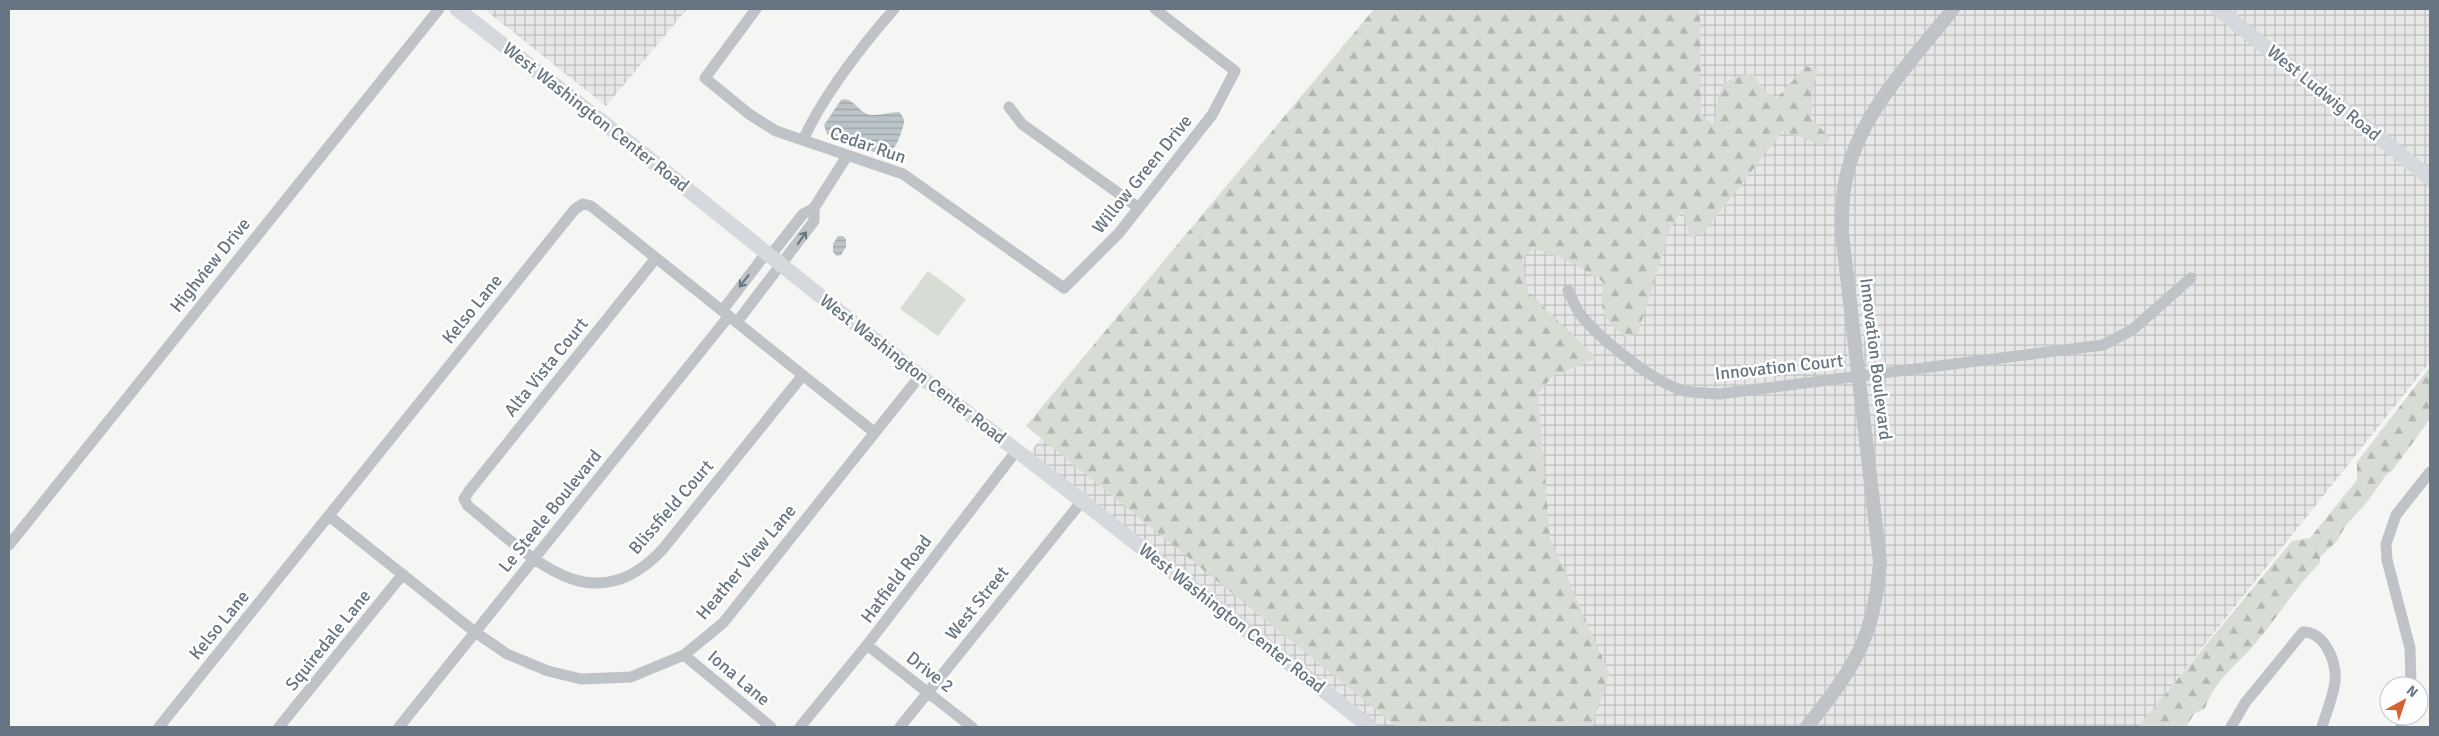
<svg xmlns="http://www.w3.org/2000/svg" width="2439" height="736" font-family="Signika,sans-serif">
<style>
.industrial{fill:url(#industrial-grid)}
.green{fill:#d7dcd4}
.forest{fill:url(#forest-firs)}
.water{fill:url(#water-rules)}
.lines{fill:none;stroke-linecap:round;stroke-linejoin:round}
.minor{stroke:#bfc2c6;stroke-width:11}
.tertiary{stroke:#bfc2c6;stroke-width:14}
.secondary{stroke:#d5d8dc;stroke-width:15}
.oneway{stroke:#677481}
.labels{text-anchor:middle;dominant-baseline:central;stroke-width:5;stroke-linejoin:round;paint-order:stroke}
.street-label{font-size:18px;fill:#677481;stroke:#fff}
</style>
<defs>
<pattern id="industrial-grid" width="8" height="8" patternUnits="userSpaceOnUse" patternTransform="scale(1.25)"><rect width="8" height="8" fill="#e6e7e6"/><path d="M0 4h8M4 0v8" fill="none" stroke="#bec0c0"/></pattern>
<pattern id="forest-firs" width="22" height="20" patternUnits="userSpaceOnUse" patternTransform="scale(1.25)"><rect width="22" height="20" fill="#d7dcd4"/><path d="M5 1l3.5 6h-7zM16 11l3.5 6h-7z" fill="#b2b7b1"/></pattern>
<pattern id="water-rules" width="6" height="5" patternUnits="userSpaceOnUse" patternTransform="scale(1.25)"><rect width="6" height="5" fill="#bbc4c9"/><path d="M0 2.5h6" fill="none" stroke="#9ca4a9"/></pattern>
</defs>
<rect width="100%" height="100%" fill="#f5f6f3"/>
<path class="industrial" d="M 484,9 L 687,9 L 606,106 Z
M 1394,9 L 2430,9 L 2430,362 L 2139,727 L 1376,727 L 1029,453 Z"/>
<path class="green" d="M 928,271 L 966,299 L 938,336 L 900,309 Z"/>
<path class="forest" d="M 1374,9 L 1700,9 L 1701,114 L 1714,126 C 1721,92 1712,80 1753,73 L 1765,91 L 1777,98 L 1806,66 L 1818,70 L 1813,88 L 1811,118 L 1830,138 L 1823,145 L 1783,131 L 1704,232 L 1690,238 L 1683,210 L 1671,227 L 1638,333 L 1626,337 C 1600,315 1601,315 1603,282 C 1581,266 1559,255 1533,249 L 1522,259 L 1528,292 L 1597,358 L 1553,376 L 1538,393 L 1550,538 L 1609,673 L 1592,727 L 1397,727 L 1026,426 Z
M 2430,367 L 2430,419 L 2392,471 L 2386,475 L 2368,501 L 2346,525 L 2337,541 L 2320,557 L 2320,563 C 2294,588 2277,619 2254,645 C 2236,665 2214,682 2205,708 L 2194,714 L 2186,727 L 2138,727 L 2292,541 L 2310,538 L 2357,480 L 2357,462 Z"/>
<path class="water" d="M 845,99 C 855,101 858,110 867,114 C 876,117 889,112 899,112 C 907,121 904,123 901,133 C 896,148 891,156 874,152 C 864,150 860,141 852,136 L 835,137 L 827,134 L 824,125 L 841,100 Z
M 838,236 L 843,236 L 846,239 L 846,247 L 841,255 L 837,256 L 833,252 L 833,244 Z"/>
<g class="lines">
<path class="minor" d="M 756,9 L 705,78 L 749,114 L 776,131 L 903,174 L 1064,288 L 1119,233 L 1212,115 L 1235,71 L 1155,9
M 1009,107 L 1022,124 L 1139,208
M 803,140 C 824,94 861,47 894,9
M 771,255 L 803,214 L 814,208 L 847,156
M 656,258 L 469,491 L 464,499 L 468,506 C 529,554 590,626 662,550 L 803,375
M 1568,290 C 1572,298 1575,307 1580,314 C 1599,338 1655,384 1685,391 C 1695,393 1708,393 1719,394 L 2103,345 L 2132,330 L 2191,278
M 722,311 L 767,252
M 737,322 L 814,221 L 814,208
M 329,516 L 475,632 L 507,654 L 548,671 L 581,679 L 631,677 L 684,655 L 723,623 L 920,376
M 9,545 L 439,9
M 867,645 L 972,727
M 684,655 L 771,727
M 2411,686 L 2410,648 L 2387,560 L 2386,544 L 2396,515 L 2430,472
M 159,727 L 575,209 L 583,204 L 591,206 L 874,432
M 279,727 L 403,574
M 399,727 L 729,316
M 800,727 L 867,645 L 1017,450
M 900,727 L 1082,501
M 2231,727 L 2245,703 L 2303,632 C 2325,632 2337,662 2335,682 C 2333,697 2326,713 2322,727
M 2401,727 L 2404,716"/>
<path class="tertiary" d="M 1807,727 C 1854,667 1874,640 1880,562 L 1842,233 C 1842,216 1842,199 1845,183 C 1857,115 1912,61 1953,9"/>
<path class="secondary" d="M 457,9 L 632,145 L 920,376 L 1082,501 L 1370,727
M 2218,9 L 2430,178"/>
</g>
<defs><path id="oneway-shaft" d="M-6 0H5M1.5-3L5.5 0L1.5 3" fill="none" stroke-width="1.6" stroke-linecap="round" stroke-linejoin="round" transform="scale(1.25)"/></defs>
<g class="oneway">
<use href="#oneway-shaft" transform="translate(802 238) rotate(-55)"/>
<use href="#oneway-shaft" transform="translate(744 281) rotate(128)"/>
</g>
<g class="labels">
<g class="street-label">
<text transform="translate(2324 93) rotate(39)">West Ludwig Road</text>
<text transform="translate(596 117) rotate(38)">West Washington Center Road</text>
<text transform="translate(868 145) rotate(19)">Cedar Run</text>
<text transform="translate(1142 174) rotate(-51)">Willow Green Drive</text>
<text transform="translate(210 265) rotate(-51)">Highview Drive</text>
<text transform="translate(472 309) rotate(-51)">Kelso Lane</text>
<text transform="translate(1876 359) rotate(83)">Innovation Boulevard</text>
<text transform="translate(546 367) rotate(-51)">Alta Vista Court</text>
<text transform="translate(1779 367) rotate(-6)">Innovation Court</text>
<text transform="translate(913 369) rotate(38)">West Washington Center Road</text>
<text transform="translate(671 507) rotate(-49)">Blissfield Court</text>
<text transform="translate(550 511) rotate(-51)">Le Steele Boulevard</text>
<text transform="translate(746 562) rotate(-50)">Heather View Lane</text>
<text transform="translate(896 579) rotate(-53)">Hatfield Road</text>
<text transform="translate(977 603) rotate(-51)">West Street</text>
<text transform="translate(1232 618) rotate(38)">West Washington Center Road</text>
<text transform="translate(219 625) rotate(-51)">Kelso Lane</text>
<text transform="translate(328 640) rotate(-51)">Squiredale Lane</text>
<text transform="translate(930 672) rotate(38)">Drive 2</text>
<text transform="translate(739 678) rotate(40)">Iona Lane</text>
</g>
</g>
<rect width="2439" height="736" fill="none" stroke="#677481" stroke-width="20"/>
<g transform="translate(2404 701) rotate(40)"><circle r="24" fill="#ffffff" stroke="#c2c7cd"/>
<path d="M0-4L9 19L0 12L-9 19Z" fill="#d46334"/>
<text y="-8" font-size="14" font-weight="bold" text-anchor="middle" fill="#677481">N</text>
</g>
</svg>
